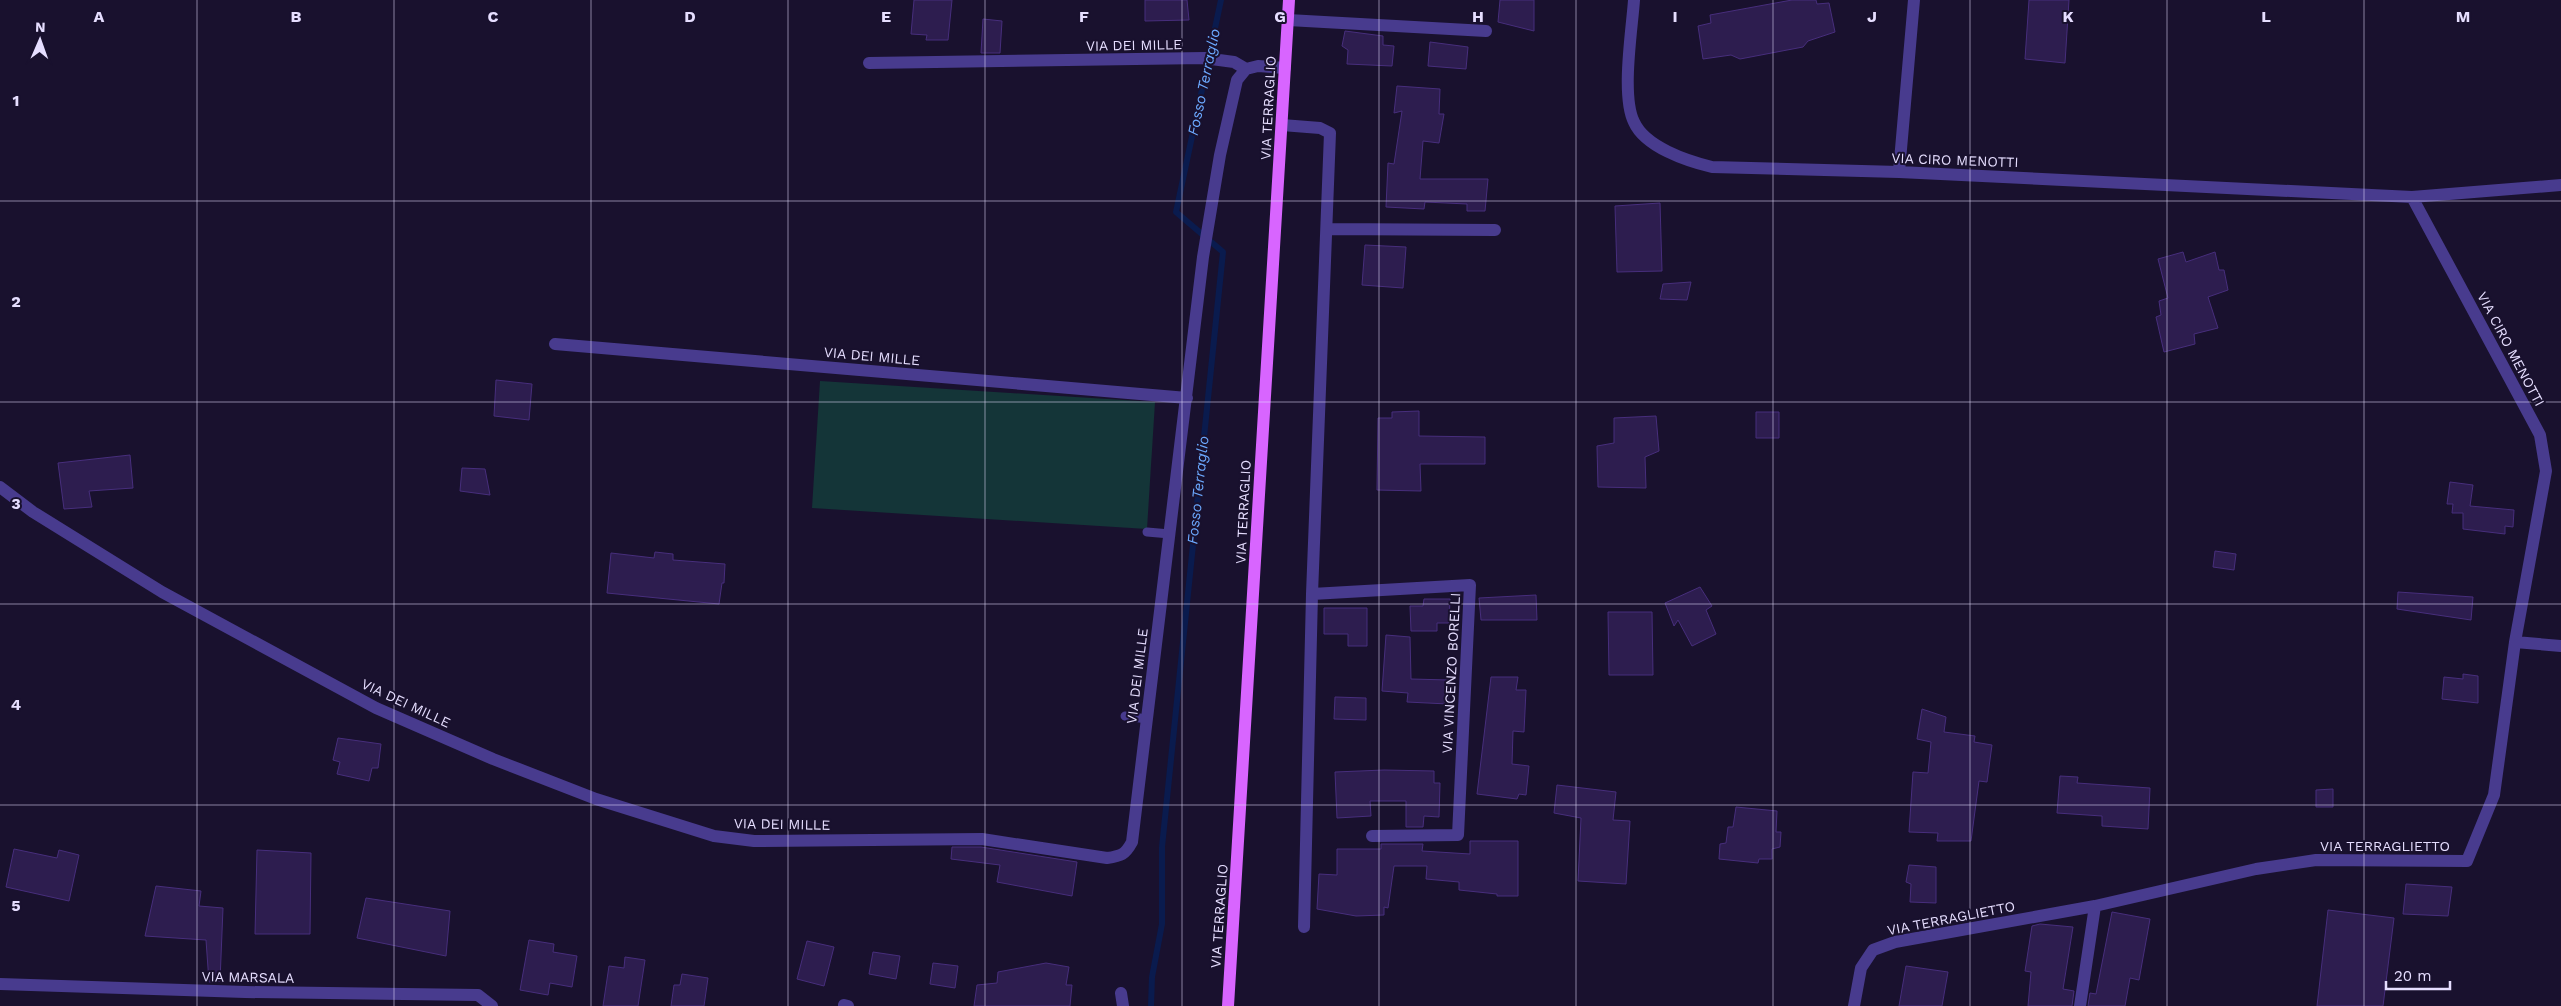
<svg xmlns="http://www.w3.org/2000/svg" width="2561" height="1006" font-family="'Work Sans',sans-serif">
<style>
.green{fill:#143538}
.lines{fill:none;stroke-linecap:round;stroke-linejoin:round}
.stream{stroke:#0a1b4e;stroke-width:6}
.building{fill:#2d1d4f;stroke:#472e7c}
.lane{stroke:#483b8e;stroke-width:9}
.street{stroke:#483b8e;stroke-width:12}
.primary{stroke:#d865ff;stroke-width:12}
.grid{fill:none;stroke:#e6deff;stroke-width:1;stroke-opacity:0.55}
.labels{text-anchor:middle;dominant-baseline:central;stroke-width:4;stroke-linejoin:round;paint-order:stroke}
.street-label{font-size:14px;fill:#e6deff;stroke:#19112e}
.water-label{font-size:15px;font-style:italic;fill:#6ca9ff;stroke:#19112e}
.grid-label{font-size:16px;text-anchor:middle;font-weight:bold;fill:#e6deff;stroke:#19112e;stroke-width:4;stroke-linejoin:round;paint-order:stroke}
</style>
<rect width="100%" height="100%" fill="#19112e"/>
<path class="green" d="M 820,381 L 1155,402 L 1147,529 L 812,508 Z"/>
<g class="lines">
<path class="stream" d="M 1151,1006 L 1152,977 L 1162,924 L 1162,847 L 1223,252 L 1176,212 L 1221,0"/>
</g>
<path class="building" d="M 914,0 L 952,0 L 948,40 L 926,40 L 927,35 L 911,34 Z
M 1145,0 L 1187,0 L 1189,20 L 1145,21 Z
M 1500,0 L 1534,0 L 1534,31 L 1498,22 Z
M 1792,0 L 1816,0 L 1817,4 L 1829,3 L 1835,32 L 1808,41 L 1803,47 L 1740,59 L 1731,55 L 1703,59 L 1698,26 L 1711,23 L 1710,15 Z
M 2029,0 L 2069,0 L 2065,63 L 2025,59 Z
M 983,19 L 1002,21 L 1000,53 L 981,53 Z
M 1345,31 L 1383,36 L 1383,45 L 1394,46 L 1392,66 L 1347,64 L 1348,50 L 1342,46 Z
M 1430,42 L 1468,47 L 1466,69 L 1428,66 Z
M 1397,86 L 1440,89 L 1439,114 L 1444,114 L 1439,143 L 1423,141 L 1420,179 L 1488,179 L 1485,211 L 1467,211 L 1467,204 L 1425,202 L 1424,209 L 1386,207 L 1388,163 L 1394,164 L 1402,111 L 1394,113 Z
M 1660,203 L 1662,271 L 1617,272 L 1615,206 Z
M 1365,245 L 1406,247 L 1403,288 L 1362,285 Z
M 2183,252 L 2186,262 L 2215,252 L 2219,270 L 2224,270 L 2228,290 L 2208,297 L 2218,328 L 2194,334 L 2195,344 L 2164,352 L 2156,317 L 2161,315 L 2159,301 L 2168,298 L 2158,259 Z
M 1691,282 L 1687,300 L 1660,299 L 1663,284 Z
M 496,380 L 532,384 L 529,420 L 494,416 Z
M 1419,411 L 1419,436 L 1485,437 L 1485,464 L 1420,464 L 1421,491 L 1377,490 L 1378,418 L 1392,418 L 1392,412 Z
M 1756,412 L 1779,412 L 1779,438 L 1756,438 Z
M 1656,416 L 1659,451 L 1645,457 L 1646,488 L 1598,487 L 1597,446 L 1614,443 L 1614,418 Z
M 130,455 L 133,488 L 89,491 L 92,507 L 64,509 L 58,463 Z
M 462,468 L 485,469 L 490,495 L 460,491 Z
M 2450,482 L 2473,485 L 2470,506 L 2514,510 L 2513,527 L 2505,526 L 2505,534 L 2463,529 L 2463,513 L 2452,513 L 2453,504 L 2447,504 Z
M 2215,551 L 2236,554 L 2234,570 L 2213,567 Z
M 655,552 L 673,554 L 673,560 L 725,564 L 724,583 L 722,583 L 719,604 L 607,593 L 611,553 L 654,558 Z
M 1700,587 L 1712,606 L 1706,610 L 1716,634 L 1692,646 L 1678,620 L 1674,626 L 1665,603 Z
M 2398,592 L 2473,597 L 2471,620 L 2397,609 Z
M 1536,595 L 1537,620 L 1481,620 L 1479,598 Z
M 1424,599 L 1450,599 L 1449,623 L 1437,623 L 1437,631 L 1411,631 L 1410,606 L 1423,606 Z
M 1324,608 L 1367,608 L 1367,646 L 1348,646 L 1348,634 L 1324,634 Z
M 1608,612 L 1652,612 L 1653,675 L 1609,675 Z
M 1386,635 L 1410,637 L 1411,679 L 1449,680 L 1448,704 L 1407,702 L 1408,693 L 1382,691 Z
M 2463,674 L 2478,676 L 2478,703 L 2442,699 L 2444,677 L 2463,679 Z
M 1491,677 L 1518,677 L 1516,690 L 1526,690 L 1524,732 L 1513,731 L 1512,764 L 1529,766 L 1526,795 L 1519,794 L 1517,799 L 1477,794 Z
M 1335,697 L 1366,698 L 1366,720 L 1334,719 Z
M 1922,709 L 1946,717 L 1944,732 L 1975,736 L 1974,742 L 1992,745 L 1987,782 L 1979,781 L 1971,841 L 1937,841 L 1938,833 L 1909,832 L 1913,772 L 1928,773 L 1931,742 L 1917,739 Z
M 338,738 L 381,744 L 378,768 L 372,768 L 369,781 L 337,774 L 340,762 L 333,760 Z
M 1384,770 L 1434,771 L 1434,783 L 1440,783 L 1439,817 L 1424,816 L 1423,827 L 1406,827 L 1406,801 L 1370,801 L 1371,816 L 1337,818 L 1335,772 Z
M 2060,776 L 2078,777 L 2077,783 L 2150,788 L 2148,829 L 2102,826 L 2102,816 L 2057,813 Z
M 1557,785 L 1616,792 L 1613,820 L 1630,821 L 1626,884 L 1578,881 L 1581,818 L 1554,813 Z
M 2333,789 L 2333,807 L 2316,807 L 2316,790 Z
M 1736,807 L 1777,811 L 1776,832 L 1781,832 L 1780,847 L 1772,849 L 1772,859 L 1759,859 L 1758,863 L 1719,859 L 1720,844 L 1726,843 L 1728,827 L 1733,827 Z
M 1470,841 L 1518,841 L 1518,896 L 1497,896 L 1497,894 L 1459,890 L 1459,882 L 1426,879 L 1427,866 L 1394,866 L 1388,908 L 1384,907 L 1384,915 L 1356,916 L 1317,909 L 1319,874 L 1337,875 L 1337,849 L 1381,849 L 1381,844 L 1423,844 L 1422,851 L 1470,854 Z
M 952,847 L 981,847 L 1077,862 L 1072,896 L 997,882 L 1000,865 L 951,859 Z
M 14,849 L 57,858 L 59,850 L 79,855 L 69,901 L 6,887 Z
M 257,850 L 311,853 L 310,934 L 255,934 Z
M 1909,865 L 1936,867 L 1936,903 L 1910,902 L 1911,884 L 1906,882 Z
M 2406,884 L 2452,887 L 2448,916 L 2403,914 Z
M 156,886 L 201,891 L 199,906 L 223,908 L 220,981 L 209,982 L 206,940 L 145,936 Z
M 366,898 L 450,911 L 446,956 L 357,938 Z
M 2328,910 L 2394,918 L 2383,1006 L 2317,1006 Z
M 2112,912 L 2150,919 L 2139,980 L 2130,978 L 2125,1006 L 2088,1006 L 2090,993 L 2096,994 Z
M 2040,924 L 2073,927 L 2063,989 L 2074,991 L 2072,1006 L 2028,1006 L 2031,972 L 2025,971 L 2032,926 Z
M 529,940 L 554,944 L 553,952 L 577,956 L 572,987 L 550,983 L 548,995 L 520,990 Z
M 807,941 L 834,947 L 824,986 L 797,979 Z
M 873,952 L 900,956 L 896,979 L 869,974 Z
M 625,957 L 645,960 L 638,1006 L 603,1006 L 609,966 L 624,968 Z
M 933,963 L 958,966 L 955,988 L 930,984 Z
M 1046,963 L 1069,967 L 1066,985 L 1072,985 L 1070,1006 L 974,1006 L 977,985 L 997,983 L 998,972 Z
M 1906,966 L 1948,972 L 1942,1006 L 1899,1006 Z
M 682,974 L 708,978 L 704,1006 L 671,1006 L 674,985 L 680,985 Z"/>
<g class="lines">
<path class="lane" d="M 1147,532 L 1170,534
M 1125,716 L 1147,719"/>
<path class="street" d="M 1634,0 C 1632,30 1621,96 1634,122 C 1645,147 1687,161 1712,167 L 1899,172 L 2412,197 L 2540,435 L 2546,471 L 2515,642
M 1288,20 L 1486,31
M 869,63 L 1204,58 L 1234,62 L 1246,69
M 1282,125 L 1320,128 L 1330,133 L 1312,594 L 1304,927
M 1899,172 L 1914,0
M 2412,197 L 2561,185
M 1327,229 L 1495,230
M 555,344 L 1187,398
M 0,487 L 33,512 L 162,592 L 376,708 L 493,759 L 596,799 L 714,836 L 754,841 L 982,839 L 1107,858 C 1121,856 1125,855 1132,842 L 1203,257 L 1220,155 L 1237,80 L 1246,69 L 1258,66 L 1285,68
M 1312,594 L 1470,585 L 1458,835 L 1372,836
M 0,984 L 245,992 L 478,995 L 492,1006
M 1121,993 L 1123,1006
M 844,1005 L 848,1006
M 1854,1006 L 1861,968 L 1873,950 L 1895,942 L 2095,906 L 2256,869 L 2316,860 L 2467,861 L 2494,795 L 2515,642 L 2561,646
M 2080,1006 L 2095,906"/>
<path class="primary" d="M 1228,1006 L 1289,0"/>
</g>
<path class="grid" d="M 197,0 L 197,1006M 394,0 L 394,1006M 591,0 L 591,1006M 788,0 L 788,1006M 985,0 L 985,1006M 1182,0 L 1182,1006M 1379,0 L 1379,1006M 1576,0 L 1576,1006M 1773,0 L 1773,1006M 1970,0 L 1970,1006M 2167,0 L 2167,1006M 2364,0 L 2364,1006M 0,201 L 2561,201M 0,402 L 2561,402M 0,604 L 2561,604M 0,805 L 2561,805"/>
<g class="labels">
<g class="street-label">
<text transform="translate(1134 45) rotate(-1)">VIA DEI MILLE</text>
<text transform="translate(1268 108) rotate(-87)">VIA TERRAGLIO</text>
<text transform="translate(1955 160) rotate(2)">VIA CIRO MENOTTI</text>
<text transform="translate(2511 349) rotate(62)">VIA CIRO MENOTTI</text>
<text transform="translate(872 356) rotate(5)">VIA DEI MILLE</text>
<text transform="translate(1243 512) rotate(-87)">VIA TERRAGLIO</text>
<text transform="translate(1451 673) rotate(-87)">VIA VINCENZO BORELLI</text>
<text transform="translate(1137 676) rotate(-83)">VIA DEI MILLE</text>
<text transform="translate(406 703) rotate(25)">VIA DEI MILLE</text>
<text transform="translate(782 824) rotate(1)">VIA DEI MILLE</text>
<text x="2385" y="846">VIA TERRAGLIETTO</text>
<text transform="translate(1219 916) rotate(-86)">VIA TERRAGLIO</text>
<text transform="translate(1951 918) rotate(-11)">VIA TERRAGLIETTO</text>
<text transform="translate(248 977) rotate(1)">VIA MARSALA</text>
</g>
<g class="water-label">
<text transform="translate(1204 82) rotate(-78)">Fosso Terraglio</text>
<text transform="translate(1198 490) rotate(-84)">Fosso Terraglio</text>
</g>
</g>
<g class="grid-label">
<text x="99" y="22">A</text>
<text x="296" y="22">B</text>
<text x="493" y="22">C</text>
<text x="690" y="22">D</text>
<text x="886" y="22">E</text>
<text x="1084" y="22">F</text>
<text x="1280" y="22">G</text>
<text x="1478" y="22">H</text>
<text x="1675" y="22">I</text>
<text x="1872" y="22">J</text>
<text x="2068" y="22">K</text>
<text x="2266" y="22">L</text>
<text x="2463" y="22">M</text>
<text x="16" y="106">1</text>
<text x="16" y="307">2</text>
<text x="16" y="509">3</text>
<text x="16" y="710">4</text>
<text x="16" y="911">5</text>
</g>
<g transform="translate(40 40) rotate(2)" stroke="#19112e" stroke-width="4" paint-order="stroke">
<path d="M0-4L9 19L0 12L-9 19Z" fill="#e6deff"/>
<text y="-8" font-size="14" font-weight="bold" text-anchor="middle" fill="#e6deff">N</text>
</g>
<path d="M2386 981v8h64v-8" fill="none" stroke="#e6deff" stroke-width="2.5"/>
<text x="2394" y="981" font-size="15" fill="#e6deff" stroke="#19112e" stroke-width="4" paint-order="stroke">20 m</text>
</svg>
